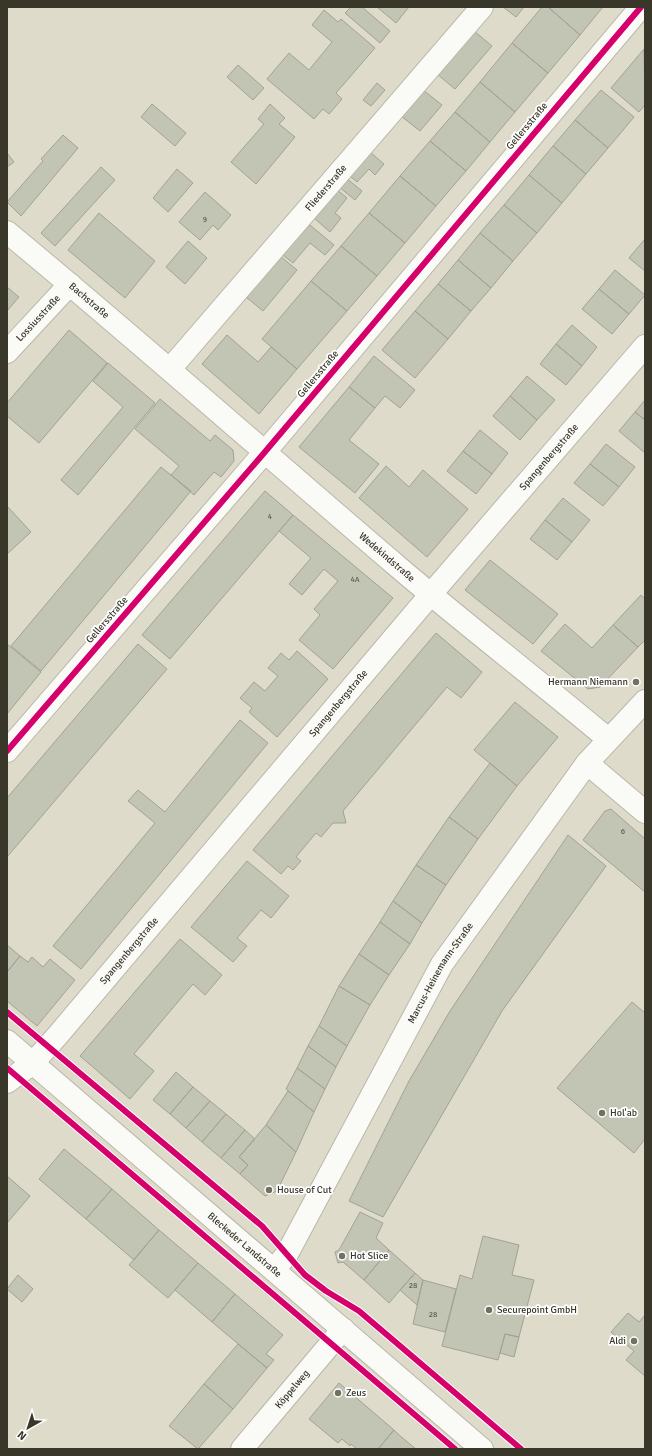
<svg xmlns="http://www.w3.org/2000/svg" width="652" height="1456" font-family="Signika,sans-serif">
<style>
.building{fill:#c2c4b4;stroke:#a2a295}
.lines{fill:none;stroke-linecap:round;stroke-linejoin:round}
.minor-casing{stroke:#bab7aa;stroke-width:24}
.tertiary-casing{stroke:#bab7aa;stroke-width:24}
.minor{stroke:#fafaf7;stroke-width:22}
.tertiary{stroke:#fafaf7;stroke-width:22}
.cycleway-casing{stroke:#fff;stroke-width:8}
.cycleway{stroke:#d6006c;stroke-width:6}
.poi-dot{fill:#737062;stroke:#fff;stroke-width:1.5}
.labels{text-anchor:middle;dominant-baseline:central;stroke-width:3.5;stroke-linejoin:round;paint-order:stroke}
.number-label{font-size:8px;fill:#5d5b4e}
.street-label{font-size:10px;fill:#39362a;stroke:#fff}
.poi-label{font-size:10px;fill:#39362a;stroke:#fff;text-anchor:start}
</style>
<rect width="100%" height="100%" fill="#dfdbca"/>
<path class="building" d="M 351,7 L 362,7 L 390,31 L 380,43 L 345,13 Z
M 377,7 L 409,7 L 396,23 Z
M 503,7 L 524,7 L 516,17 Z
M 542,7 L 548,7 L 580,35 L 548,73 L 512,43 Z
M 548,7 L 603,7 L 580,35 Z
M 324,10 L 338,22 L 341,19 L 375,48 L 336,93 L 342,99 L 329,114 L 323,109 L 314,119 L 267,79 L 289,53 L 309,70 L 332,42 L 312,25 Z
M 474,31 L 492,46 L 455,89 L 437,74 Z
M 512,43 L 548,73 L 515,112 L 480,82 Z
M 644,49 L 645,105 L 639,112 L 611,88 Z
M 238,65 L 264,88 L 253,100 L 227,77 Z
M 480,82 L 515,112 L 490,142 L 455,112 Z
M 377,83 L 385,90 L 371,106 L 363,100 Z
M 423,90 L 442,105 L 420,131 L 401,116 Z
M 601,90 L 634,117 L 608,148 L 575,120 Z
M 152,104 L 186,133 L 175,146 L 141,117 Z
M 270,104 L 285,118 L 279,124 L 295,137 L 256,184 L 231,162 L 264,124 L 258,119 Z
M 455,112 L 490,142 L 466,171 L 430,141 Z
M 575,120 L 608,148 L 586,174 L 553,146 Z
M 63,135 L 78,148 L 21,216 L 7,202 L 43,161 L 41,159 Z
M 430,141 L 466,171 L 436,206 L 400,176 Z
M 553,146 L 586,174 L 562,203 L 529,175 Z
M 370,152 L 384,164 L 375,175 L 369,169 L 357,182 L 350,176 Z
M 7,153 L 14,162 L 7,167 Z
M 101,167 L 115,180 L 55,246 L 41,233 Z
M 177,169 L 193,183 L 168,212 L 153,198 Z
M 529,175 L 562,203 L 537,233 L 504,205 Z
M 400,176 L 436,206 L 405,243 L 369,213 Z
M 346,178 L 362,191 L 355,200 L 339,187 Z
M 335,188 L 347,198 L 335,213 L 341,218 L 330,232 L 314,218 L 324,208 Z
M 205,192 L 231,215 L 218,230 L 213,225 L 200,240 L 179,222 Z
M 504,205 L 537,233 L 513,261 L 480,233 Z
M 99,213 L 155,261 L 125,298 L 68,250 Z
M 369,213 L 405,243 L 377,276 L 341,246 Z
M 305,221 L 334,245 L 325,255 L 310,243 L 293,263 L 279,252 Z
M 480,233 L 513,261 L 491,288 L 458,260 Z
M 645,239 L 645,271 L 629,258 Z
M 188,241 L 207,258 L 185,284 L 166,267 Z
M 341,246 L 377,276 L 347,311 L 311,281 Z
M 280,256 L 297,270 L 263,311 L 246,297 Z
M 458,260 L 491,288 L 471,311 L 438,284 Z
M 615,270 L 645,295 L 629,314 L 599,289 Z
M 311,281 L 347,311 L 297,369 L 262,339 Z
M 438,284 L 471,311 L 448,339 L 415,311 Z
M 7,287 L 19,297 L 7,311 Z
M 599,289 L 629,314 L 612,334 L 582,309 Z
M 415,311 L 448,339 L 415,378 L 382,350 Z
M 572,325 L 597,347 L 582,366 L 556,344 Z
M 69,330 L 107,363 L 39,443 L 7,416 L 7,403 Z
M 227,335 L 258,362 L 271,347 L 297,369 L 259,414 L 202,364 Z
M 556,344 L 582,366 L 566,385 L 540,364 Z
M 374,356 L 415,390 L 400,408 L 385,396 L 375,408 L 349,387 Z
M 108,363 L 155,403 L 78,495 L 61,480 L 123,407 L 93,381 Z
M 527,376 L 555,400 L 537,420 L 510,396 Z
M 349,387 L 375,408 L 349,440 L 379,464 L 355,493 L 299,447 Z
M 510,396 L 537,420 L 520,440 L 493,416 Z
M 160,399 L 210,441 L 215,435 L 233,450 L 234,461 L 221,477 L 214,472 L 194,495 L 171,475 L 179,466 L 135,429 Z
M 645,400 L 645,420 L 635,412 Z
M 635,412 L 645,420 L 645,453 L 619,431 Z
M 480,430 L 508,453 L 492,474 L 463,451 Z
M 606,444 L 635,467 L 619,487 L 590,464 Z
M 463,451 L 492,474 L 476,494 L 447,471 Z
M 590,464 L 619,487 L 603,506 L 574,483 Z
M 386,466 L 409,487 L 423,470 L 468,509 L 427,557 L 359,498 Z
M 161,467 L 191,491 L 41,671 L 11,646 Z
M 265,491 L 293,515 L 170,659 L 142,635 Z
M 563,498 L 590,520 L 572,542 L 545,520 Z
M 7,506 L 31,532 L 7,554 Z
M 293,515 L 393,598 L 333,669 L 299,640 L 320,615 L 314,609 L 338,581 L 324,569 L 302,595 L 289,584 L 311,558 L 279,531 Z
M 545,520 L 572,542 L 557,560 L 530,539 Z
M 490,560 L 558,614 L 533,644 L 465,590 Z
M 641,595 L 645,599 L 645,640 L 638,647 L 613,625 Z
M 565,624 L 592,648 L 613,625 L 638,647 L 600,687 L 588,689 L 541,651 Z
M 436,633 L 482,672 L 461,698 L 447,687 L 343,811 L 346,823 L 333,823 L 321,837 L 316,833 L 296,857 L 301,861 L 293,870 L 288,866 L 281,874 L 253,850 Z
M 7,644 L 41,672 L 7,714 Z
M 138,644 L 167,669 L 7,857 L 7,798 Z
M 297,651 L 328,679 L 277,737 L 249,712 L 252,708 L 240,698 L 254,682 L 265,691 L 278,676 L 268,668 L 281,653 L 289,660 Z
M 515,702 L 558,737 L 517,786 L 474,750 Z
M 240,720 L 268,743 L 81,969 L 53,946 L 155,823 L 128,801 L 138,790 L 165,812 Z
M 490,763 L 517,786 L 478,839 L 449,817 Z
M 611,809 L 645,839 L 645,892 L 583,840 L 605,811 Z
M 449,817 L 478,839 L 446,885 L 416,865 Z
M 568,835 L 606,866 L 502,1011 L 383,1217 L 349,1201 L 409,1081 L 450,1011 Z
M 247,861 L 289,896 L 271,918 L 261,910 L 237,938 L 247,946 L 233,962 L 191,927 Z
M 416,865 L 446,885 L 422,923 L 393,901 Z
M 393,901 L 422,923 L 410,944 L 380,922 Z
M 380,922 L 410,944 L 389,975 L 359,954 Z
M 180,939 L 222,975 L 205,995 L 193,984 L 134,1054 L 154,1071 L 130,1099 L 80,1056 Z
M 7,945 L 20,956 L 7,972 Z
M 359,954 L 389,975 L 370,1005 L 339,986 Z
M 20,956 L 28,962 L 32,957 L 43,967 L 50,959 L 75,980 L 37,1026 L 7,1001 L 7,972 Z
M 339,986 L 370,1005 L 347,1046 L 319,1026 Z
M 632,1002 L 645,1013 L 645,1139 L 634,1153 L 557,1088 Z
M 319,1026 L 347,1046 L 336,1067 L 308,1046 Z
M 308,1046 L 336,1067 L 325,1089 L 297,1068 Z
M 297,1068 L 325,1089 L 314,1112 L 286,1089 Z
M 176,1072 L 193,1087 L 170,1114 L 153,1100 Z
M 193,1087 L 210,1101 L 186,1128 L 170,1114 Z
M 288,1091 L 314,1112 L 296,1152 L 266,1125 Z
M 210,1101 L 226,1114 L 202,1142 L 186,1128 Z
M 226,1114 L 245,1130 L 221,1158 L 202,1142 Z
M 266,1125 L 296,1152 L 277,1191 L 265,1196 L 240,1174 L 248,1165 L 239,1157 Z
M 245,1130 L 255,1139 L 239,1157 L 248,1165 L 240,1174 L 221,1158 Z
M 64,1149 L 112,1189 L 86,1219 L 39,1179 Z
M 7,1176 L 30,1196 L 7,1223 Z
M 112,1189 L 159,1230 L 134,1260 L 86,1219 Z
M 360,1212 L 383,1223 L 376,1238 L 389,1250 L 364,1280 L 343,1262 L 338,1263 L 335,1252 L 339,1250 Z
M 159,1230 L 198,1263 L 168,1298 L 129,1265 Z
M 483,1236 L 519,1245 L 512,1275 L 534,1280 L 519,1337 L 505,1334 L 498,1360 L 442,1346 L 460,1275 L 472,1279 Z
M 389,1250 L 415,1273 L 389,1303 L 364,1280 Z
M 198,1263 L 235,1294 L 212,1322 L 175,1290 Z
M 415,1273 L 423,1280 L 417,1305 L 400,1290 Z
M 18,1275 L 33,1289 L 22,1302 L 7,1289 Z
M 423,1280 L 456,1289 L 445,1332 L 413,1324 Z
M 235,1294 L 283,1335 L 266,1354 L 274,1360 L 267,1368 L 212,1322 Z
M 628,1313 L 639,1322 L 645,1315 L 645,1376 L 626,1360 L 634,1351 L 611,1332 Z
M 505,1334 L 519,1337 L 514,1357 L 500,1353 Z
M 238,1344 L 267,1368 L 233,1409 L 204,1384 Z
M 339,1383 L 394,1430 L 378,1449 L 357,1449 L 351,1444 L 350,1446 L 342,1439 L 338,1443 L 309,1419 Z
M 204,1384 L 233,1409 L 198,1449 L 169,1426 Z
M 394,1430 L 399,1435 L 416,1449 L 378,1449 Z"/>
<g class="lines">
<defs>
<g id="minor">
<path id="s1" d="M 7,232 C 139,341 267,455 397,566 C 466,625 538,680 608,739"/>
<path id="s2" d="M 7,352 L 70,284"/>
<path id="s3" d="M 170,369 L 482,7"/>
<path d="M 7,751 L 264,453 L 641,7"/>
<path d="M 587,763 L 645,812"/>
<path id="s4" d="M 7,1082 L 33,1063 L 58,1035 L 431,594 L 645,346"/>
<path id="s5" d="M 274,1270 L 287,1254 L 442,964 L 587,763 L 645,701"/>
<path id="s6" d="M 242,1449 L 343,1329"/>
</g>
<g id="tertiary">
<path id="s7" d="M 7,1041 L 482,1449"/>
</g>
</defs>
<use href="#minor" class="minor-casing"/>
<use href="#tertiary" class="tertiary-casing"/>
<use href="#minor" class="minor"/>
<use href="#tertiary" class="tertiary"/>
<defs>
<path id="cycleway" d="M 7,751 L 264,453 L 641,7
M 7,1012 L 262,1226 L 305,1275 L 326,1291 L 359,1311 L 521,1449
M 7,1068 L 455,1449"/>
</defs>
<use href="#cycleway" class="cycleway-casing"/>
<use href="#cycleway" class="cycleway"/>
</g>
<g class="poi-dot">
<circle cx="636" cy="682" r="4"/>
<circle cx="602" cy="1113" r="4"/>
<circle cx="269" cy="1190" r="4"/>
<circle cx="342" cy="1256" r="4"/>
<circle cx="489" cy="1310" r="4"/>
<circle cx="634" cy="1341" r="4"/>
<circle cx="338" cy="1393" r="4"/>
</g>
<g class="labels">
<g class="number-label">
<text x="205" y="219">9</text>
<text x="270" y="516">4</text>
<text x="355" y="579">4A</text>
<text x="623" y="831">6</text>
<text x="413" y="1285">28</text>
<text x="433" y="1314">28</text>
</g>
<g class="street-label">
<text transform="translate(527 126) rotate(-50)">Gellersstraße</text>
<text stroke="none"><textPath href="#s3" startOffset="239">Fliederstraße</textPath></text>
<text stroke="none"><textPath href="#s1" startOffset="107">Bachstraße</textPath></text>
<text stroke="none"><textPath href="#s2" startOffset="46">Lossiusstraße</textPath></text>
<text transform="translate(318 374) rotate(-50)">Gellersstraße</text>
<text stroke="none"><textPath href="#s4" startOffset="828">Spangenbergstraße</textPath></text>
<text stroke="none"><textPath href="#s1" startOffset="500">Wedekindstraße</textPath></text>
<text transform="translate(107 620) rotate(-49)">Gellersstraße</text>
<text stroke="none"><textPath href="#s4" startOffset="504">Spangenbergstraße</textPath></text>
<text stroke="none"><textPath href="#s4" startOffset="180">Spangenbergstraße</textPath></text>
<text stroke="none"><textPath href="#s5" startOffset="341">Marcus-Heinemann-Straße</textPath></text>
<text stroke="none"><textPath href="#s7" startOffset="313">Bleckeder Landstraße</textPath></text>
<text stroke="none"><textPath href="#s6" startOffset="78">Köppelweg</textPath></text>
</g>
<g class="poi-label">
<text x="628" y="682" text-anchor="end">Hermann Niemann</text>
<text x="610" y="1113">Hol'ab</text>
<text x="277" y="1190">House of Cut</text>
<text x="350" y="1256">Hot Slice</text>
<text x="497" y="1310">Securepoint GmbH</text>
<text x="626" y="1341" text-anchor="end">Aldi</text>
<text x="346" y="1393">Zeus</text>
</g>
</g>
<rect width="652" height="1456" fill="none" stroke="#39362a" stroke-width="16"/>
<g transform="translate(28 1428) rotate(219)" stroke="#ffffff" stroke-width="3" paint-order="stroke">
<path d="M0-3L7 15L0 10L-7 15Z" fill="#39362a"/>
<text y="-6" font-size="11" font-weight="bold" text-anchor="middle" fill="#39362a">N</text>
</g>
</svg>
